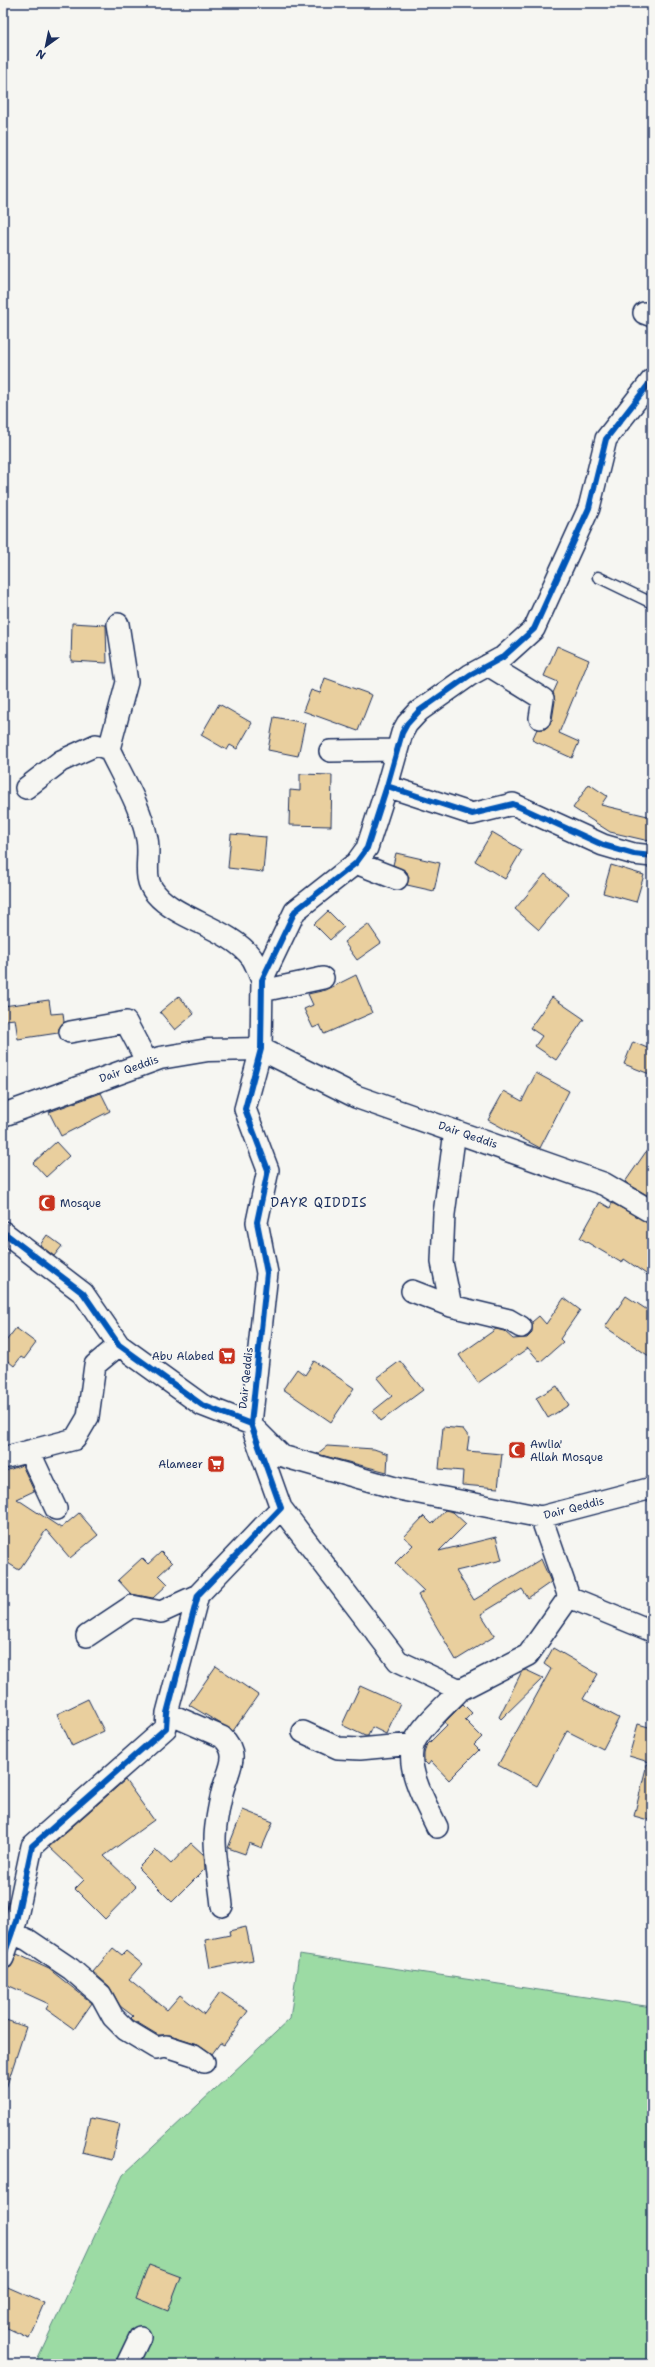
<svg xmlns="http://www.w3.org/2000/svg" width="655" height="2367" font-family="'Shantell Sans',sans-serif">
<style>
.green{fill:#9cdba4;stroke:#5c8581}
.building{fill:#e9cf9e;stroke:#1b2f5e}
.lines{fill:none;stroke-linecap:round;stroke-linejoin:round}
.lane-casing{stroke:#1b2f5e;stroke-width:13}
.street-casing{stroke:#1b2f5e;stroke-width:24}
.secondary-casing{stroke:#1b2f5e;stroke-width:25}
.lane{stroke:#f6f6f2;stroke-width:10}
.street{stroke:#f6f6f2;stroke-width:21}
.secondary{stroke:#f6f6f2;stroke-width:22}
.cycleway-casing{stroke:#f6f6f2;stroke-width:8}
.cycleway{stroke:#0057b8;stroke-width:6}
.labels{text-anchor:middle;dominant-baseline:central;stroke-width:3.5;stroke-linejoin:round;paint-order:stroke}
.street-label{font-size:11px;fill:#1b2f5e;stroke:#f6f6f2}
.poi-label{font-size:11px;fill:#1b2f5e;stroke:#f6f6f2;text-anchor:start}
.quarter-label{font-size:13px;letter-spacing:1px;fill:#1b2f5e;stroke:#f6f6f2}
</style>
<rect width="100%" height="100%" fill="#f6f6f2"/>
<filter id="ink" filterUnits="userSpaceOnUse"><feTurbulence type="fractalNoise" baseFrequency=".025" numOctaves="2"/><feDisplacementMap in="SourceGraphic" scale="8" xChannelSelector="R" yChannelSelector="G"/><feConvolveMatrix kernelMatrix="1 2 1 2 8 2 1 2 1" color-interpolation-filters="sRGB"/></filter>
<g filter="url(#ink)">
<path class="green" d="M 299,1954 L 652,2007 L 652,2364 L 35,2364 L 123,2175 L 290,2019 Z"/>
<path class="building" d="M 72,623 L 106,625 L 107,663 L 71,661 Z
M 557,646 L 589,660 L 559,733 L 579,742 L 572,758 L 532,740 L 537,729 L 545,729 L 552,720 L 555,701 L 553,693 L 558,682 L 544,676 Z
M 325,678 L 372,695 L 358,731 L 303,711 L 311,690 L 320,693 Z
M 219,704 L 252,723 L 237,749 L 230,745 L 227,750 L 201,735 Z
M 274,717 L 305,723 L 298,756 L 268,750 Z
M 300,774 L 332,775 L 331,826 L 289,825 L 290,790 L 300,791 Z
M 589,784 L 607,796 L 601,805 L 652,817 L 649,841 L 610,832 L 573,808 Z
M 492,832 L 522,850 L 505,879 L 475,861 Z
M 231,834 L 266,837 L 263,872 L 228,868 Z
M 396,853 L 440,863 L 434,891 L 407,885 L 409,878 L 407,872 L 393,865 Z
M 611,865 L 644,875 L 636,902 L 603,893 Z
M 545,874 L 569,894 L 539,930 L 515,909 Z
M 328,911 L 344,927 L 330,940 L 314,924 Z
M 368,924 L 381,943 L 357,960 L 344,942 Z
M 356,975 L 372,1013 L 324,1034 L 320,1025 L 313,1028 L 304,1009 L 313,1005 L 308,994 L 326,990 Z
M 179,996 L 194,1014 L 175,1030 L 160,1012 Z
M 552,997 L 584,1019 L 556,1060 L 535,1046 L 542,1036 L 530,1028 Z
M 49,1000 L 51,1014 L 63,1013 L 64,1022 L 59,1028 L 58,1033 L 18,1039 L 15,1019 L 5,1020 L 3,1006 Z
M 633,1042 L 652,1050 L 652,1075 L 624,1064 Z
M 536,1073 L 569,1091 L 540,1148 L 488,1120 L 504,1091 L 522,1101 Z
M 101,1093 L 110,1111 L 61,1136 L 49,1112 Z
M 56,1142 L 69,1156 L 46,1177 L 33,1163 Z
M 652,1143 L 652,1198 L 625,1182 Z
M 600,1202 L 610,1208 L 612,1203 L 652,1224 L 652,1278 L 624,1259 L 622,1263 L 580,1238 Z
M 47,1235 L 62,1246 L 54,1256 L 40,1245 Z
M 626,1296 L 652,1313 L 652,1358 L 605,1327 Z
M 564,1298 L 580,1310 L 560,1339 L 563,1342 L 540,1362 L 528,1348 L 478,1383 L 459,1355 L 496,1329 L 504,1331 L 513,1339 L 527,1338 L 532,1333 L 532,1322 L 539,1316 L 546,1324 Z
M 16,1328 L 36,1343 L 24,1359 L 21,1357 L 14,1366 L 3,1357 L 3,1345 Z
M 314,1361 L 354,1388 L 331,1422 L 283,1389 L 297,1369 L 305,1375 Z
M 400,1361 L 423,1390 L 381,1421 L 373,1411 L 392,1396 L 377,1378 Z
M 557,1386 L 569,1405 L 548,1418 L 536,1398 Z
M 443,1427 L 463,1429 L 469,1437 L 467,1451 L 502,1454 L 498,1488 L 462,1485 L 463,1471 L 439,1469 Z
M 327,1446 L 374,1449 L 388,1454 L 387,1472 L 317,1454 Z
M 22,1465 L 34,1491 L 17,1499 L 61,1528 L 79,1513 L 98,1535 L 70,1558 L 46,1530 L 19,1570 L 3,1560 L 3,1472 Z
M 445,1510 L 453,1512 L 466,1524 L 439,1551 L 496,1537 L 502,1560 L 456,1571 L 474,1600 L 541,1559 L 551,1582 L 528,1598 L 522,1589 L 481,1614 L 495,1636 L 456,1660 L 418,1595 L 424,1591 L 395,1563 L 413,1545 L 404,1537 L 424,1516 L 432,1524 Z
M 161,1552 L 172,1563 L 159,1575 L 168,1584 L 153,1598 L 131,1594 L 118,1580 L 142,1558 L 148,1564 Z
M 553,1648 L 598,1674 L 583,1699 L 619,1718 L 603,1749 L 567,1731 L 537,1786 L 498,1765 L 551,1669 L 544,1664 Z
M 216,1666 L 258,1695 L 233,1731 L 189,1705 Z
M 526,1670 L 543,1678 L 501,1719 L 499,1717 L 522,1671 Z
M 360,1686 L 400,1704 L 386,1734 L 372,1727 L 368,1736 L 365,1736 L 342,1725 Z
M 88,1699 L 104,1731 L 72,1746 L 57,1714 Z
M 463,1704 L 472,1713 L 465,1720 L 482,1737 L 474,1745 L 479,1750 L 449,1780 L 431,1761 L 428,1765 L 424,1761 L 424,1754 L 426,1746 L 447,1725 L 445,1722 Z
M 638,1724 L 652,1728 L 652,1763 L 629,1756 Z
M 647,1764 L 652,1765 L 652,1821 L 634,1816 Z
M 125,1780 L 154,1820 L 104,1856 L 136,1887 L 105,1919 L 75,1889 L 84,1880 L 49,1847 Z
M 243,1810 L 273,1822 L 262,1848 L 249,1843 L 245,1854 L 228,1848 Z
M 191,1843 L 204,1855 L 205,1869 L 172,1902 L 138,1868 L 156,1850 L 171,1864 Z
M 246,1927 L 253,1960 L 210,1968 L 205,1940 L 230,1935 L 229,1931 Z
M 113,1948 L 122,1955 L 126,1951 L 142,1964 L 129,1979 L 167,2010 L 180,1995 L 204,2014 L 220,1992 L 248,2011 L 224,2045 L 220,2043 L 212,2054 L 198,2044 L 170,2035 L 158,2035 L 133,2020 L 131,2018 L 133,2016 L 120,2006 L 109,1986 L 93,1972 Z
M 17,1954 L 49,1969 L 92,2003 L 74,2029 L 46,2009 L 49,2004 L 3,1983 L 3,1970 L 11,1967 Z
M 3,2019 L 26,2027 L 6,2088 L 3,2087 Z
M 90,2118 L 120,2124 L 112,2160 L 82,2153 Z
M 149,2265 L 181,2277 L 168,2311 L 136,2298 Z
M 3,2285 L 44,2303 L 29,2338 L 3,2326 Z"/>
<g class="lines">
<defs>
<path id="lane" d="M 598,577 L 652,603"/>
<path id="street" d="M 644,313 L 652,316
M 118,624 L 127,682 L 109,749 C 123,778 141,807 147,839 C 151,858 141,878 156,894 C 178,920 230,928 252,958 C 256,964 259,974 262,980
M 488,665 L 543,699 L 540,718
M 330,751 L 397,750
M 387,786 L 402,733 L 407,724 L 419,711 L 470,675 L 503,657 L 534,629 L 589,508 L 606,439 L 652,380
M 26,788 L 61,761 L 96,745 L 109,749
M 356,863 L 397,879
M 262,991 L 323,978
M 70,1032 L 126,1022 L 147,1062
M 3,1232 L 83,1293 L 119,1345 L 202,1405 L 251,1424 L 267,1273 L 257,1222 L 268,1170 L 245,1109 L 261,1049 L 262,980 L 295,911 L 356,863 L 367,848 L 387,786 L 472,814 L 513,804 L 603,845 L 634,854 L 652,856
M 412,1291 L 451,1306 L 509,1320 L 521,1327
M 451,1306 L 442,1262 L 444,1214 L 455,1131
M 255,1429 L 282,1456 L 399,1489 L 541,1517 L 652,1488
M 29,1451 L 56,1509
M 3,1458 L 75,1439 L 88,1417 L 95,1365 L 119,1345
M 281,1508 L 398,1661 L 460,1690 L 528,1655 L 569,1597 L 652,1631
M 541,1517 L 569,1597
M 87,1636 L 132,1606 L 161,1612 L 198,1595
M 167,1713 L 222,1737 C 242,1755 227,1771 222,1793 C 219,1807 215,1824 215,1839 C 215,1861 220,1884 222,1906
M 303,1732 L 338,1748 L 360,1749 L 413,1744
M 437,1827 C 427,1806 404,1767 414,1743 C 421,1726 447,1704 460,1690
M 12,1933 L 28,1940 L 71,1969 L 101,1995 L 113,2017 L 126,2030 L 156,2048 L 166,2046 L 194,2055 L 204,2062
M 3,1958 L 16,1921 L 32,1846 L 166,1728 L 167,1713 L 198,1595 L 281,1508 L 251,1424
M 127,2364 L 140,2337"/>
<path id="secondary" d="M 3,1115 L 160,1058 L 208,1050 L 261,1049 L 357,1097 L 604,1184 L 652,1212"/>
</defs>
<use href="#lane" class="lane-casing"/>
<use href="#street" class="street-casing"/>
<use href="#secondary" class="secondary-casing"/>
<use href="#lane" class="lane"/>
<use href="#street" class="street"/>
<use href="#secondary" class="secondary"/>
<defs>
<path id="cycleway" d="M 387,786 L 402,733 L 407,724 L 419,711 L 470,675 L 503,657 L 534,629 L 589,508 L 606,439 L 652,380
M 3,1232 L 83,1293 L 119,1345 L 202,1405 L 251,1424 L 267,1273 L 257,1222 L 268,1170 L 245,1109 L 261,1049 L 262,980 L 295,911 L 356,863 L 367,848 L 387,786 L 472,814 L 513,804 L 603,845 L 634,854 L 652,856
M 3,1958 L 16,1921 L 32,1846 L 166,1728 L 167,1713 L 198,1595 L 281,1508 L 251,1424"/>
</defs>
<use href="#cycleway" class="cycleway-casing"/>
<use href="#cycleway" class="cycleway"/>
</g>
</g>
<defs>
<symbol id="mosque-square" viewBox="-11 -11 22 22"><rect x="-9" y="-9" width="18" height="18" rx="4" fill="#c8321e" stroke="#f6f6f2"/><path d="M3.5-4.9A6 6 0 1 0 3.5 4.9A5 5 0 1 1 3.5-4.9Z" fill="#fff"/></symbol>
<symbol id="supermarket-square" viewBox="-11 -11 22 22"><rect x="-9" y="-9" width="18" height="18" rx="4" fill="#c8321e" stroke="#f6f6f2"/><path d="M-6-5.5h2.5l.6 2H6L4.5 2H-2.5L-4.4-4H-6ZM-1.5 3.2a1.3 1.3 0 1 0 .1 0ZM3 3.2a1.3 1.3 0 1 0 .1 0Z" fill="#fff"/></symbol>
</defs>
<g fill-rule="evenodd">
<use href="#mosque-square" x="37" y="1193" width="20" height="20"/>
<use href="#supermarket-square" x="217" y="1346" width="20" height="20"/>
<use href="#mosque-square" x="507" y="1440" width="20" height="20"/>
<use href="#supermarket-square" x="206" y="1454" width="20" height="20"/>
</g>
<g class="labels">
<g class="street-label">
<text transform="translate(129 1069) rotate(-19)">Dair Qeddis</text>
<text transform="translate(468 1135) rotate(19)">Dair Qeddis</text>
<text transform="translate(246 1378) rotate(-84)">Dair Qeddis</text>
<text transform="translate(574 1508) rotate(-14)">Dair Qeddis</text>
</g>
<g class="poi-label">
<text x="60" y="1203">Mosque</text>
<text x="214" y="1356" text-anchor="end">Abu Alabed</text>
<text x="530" y="1444">Awlia'<tspan x="530" dy="13">Allah Mosque</tspan></text>
<text x="203" y="1464" text-anchor="end">Alameer</text>
</g>
<g class="quarter-label">
<text x="319" y="1202">DAYR QIDDIS</text>
</g>
</g>
<rect width="655" height="2367" fill="none" stroke="#f6f6f2" stroke-width="16"/>
<rect x="8" y="8" width="639" height="2351" fill="none" stroke="#1b2f5e" stroke-width="1.5" filter="url(#ink)"/>
<g transform="translate(46 46) rotate(213)" stroke="#f6f6f2" stroke-width="3" paint-order="stroke">
<path d="M0-3L7 15L0 10L-7 15Z" fill="#1b2f5e"/>
<text y="-6" font-size="11" font-weight="bold" text-anchor="middle" fill="#1b2f5e">N</text>
</g>
</svg>
